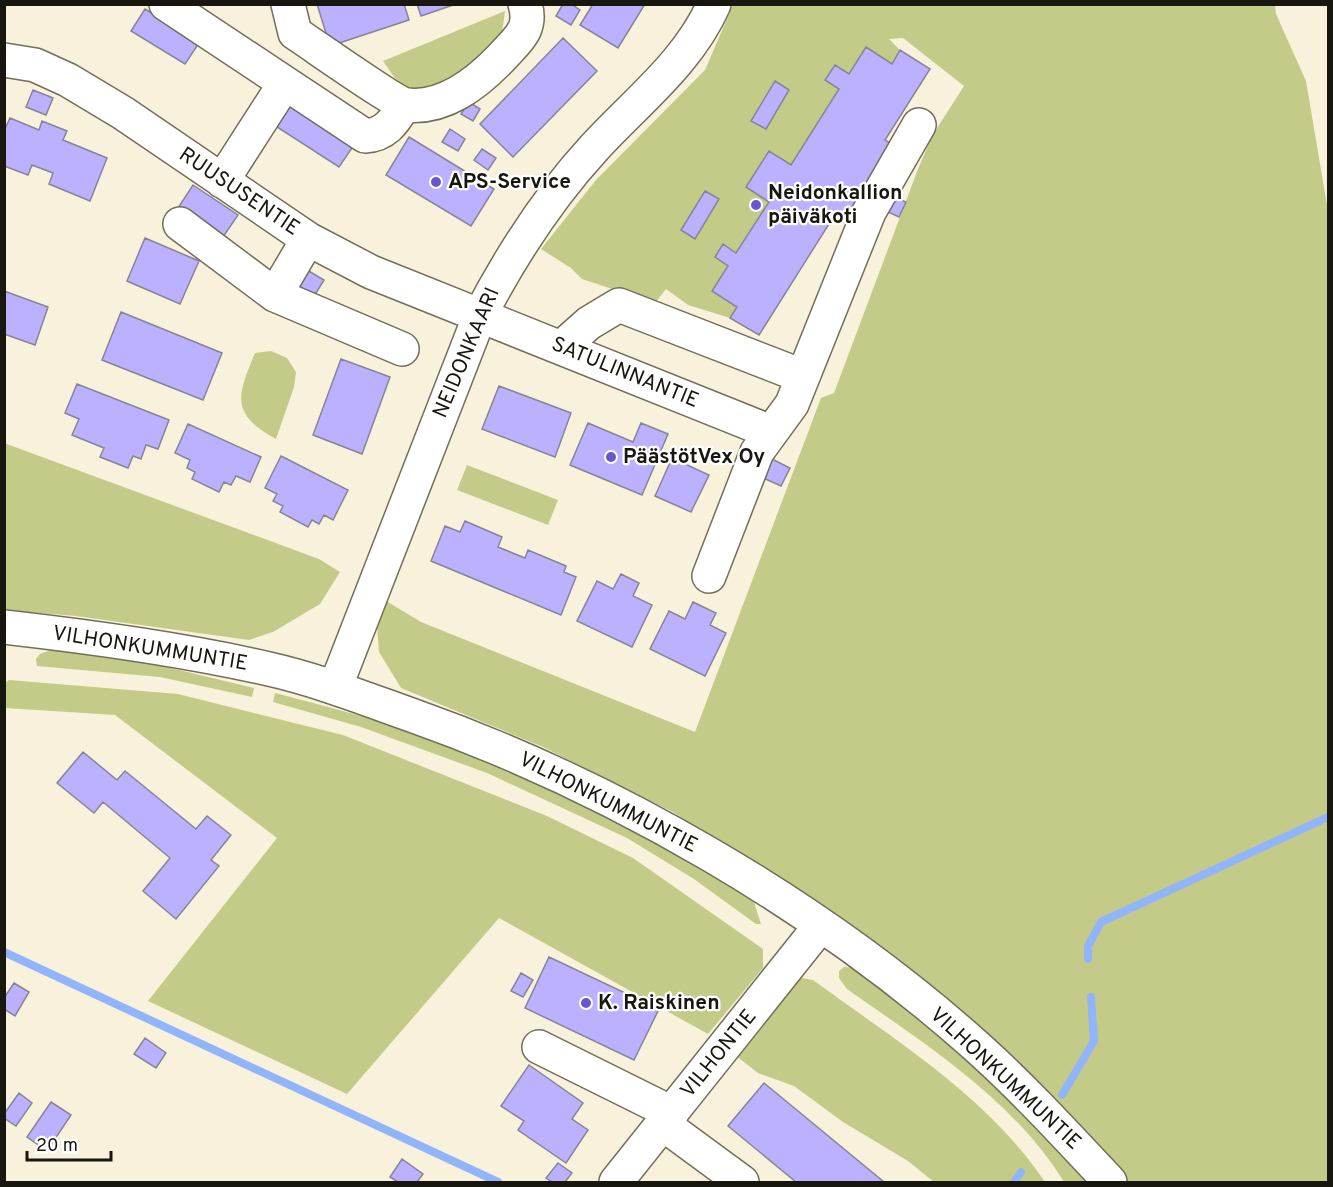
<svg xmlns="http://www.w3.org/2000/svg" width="1333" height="1187" font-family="Overpass,sans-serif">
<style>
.green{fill:#c4cb88}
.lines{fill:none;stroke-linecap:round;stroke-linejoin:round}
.stream{stroke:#91b4fb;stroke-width:8}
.building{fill:#bbb1ff;stroke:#858498;stroke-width:1.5}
.minor-casing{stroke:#736e5a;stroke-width:36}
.minor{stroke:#fff;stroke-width:33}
.poi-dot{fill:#6b55cf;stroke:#fff;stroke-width:2}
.labels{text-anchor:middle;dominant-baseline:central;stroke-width:4.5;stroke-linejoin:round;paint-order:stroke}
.poi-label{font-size:21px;font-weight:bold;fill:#18160e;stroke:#fff;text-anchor:start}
.street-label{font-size:21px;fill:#18160e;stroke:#fff}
</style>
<rect width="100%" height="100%" fill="#f8f2dc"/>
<path class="green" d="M 733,5 L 1275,5 L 1276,14 L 1306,81 L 1328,211 L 1328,1182 L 1129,1182 L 1031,1076 L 845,922 L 673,812 L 543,747 L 401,688 L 379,652 L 376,613 L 383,599 L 421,622 L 695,732 L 821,398 L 834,393 L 918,169 L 932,136 L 964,86 L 903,38 L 889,39 L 900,50 L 892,64 L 867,47 L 849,74 L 835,65 L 825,80 L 839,89 L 791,165 L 769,151 L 746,187 L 769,202 L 736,253 L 723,245 L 715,257 L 728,266 L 737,307 L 730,318 L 688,305 L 666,289 L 655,303 L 582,279 L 571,268 L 541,249 L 596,180 L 705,70 Z
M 505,11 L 502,33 L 457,81 L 419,90 L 405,86 L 394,77 L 383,61 Z
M 271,351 L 287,358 L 296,372 L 294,387 L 276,439 C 230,414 237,396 255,353 Z
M 4,443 L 319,559 L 340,572 L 320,604 L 273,632 L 249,640 L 76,616 L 5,610 Z
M 467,465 L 558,500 L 548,525 L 457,490 Z
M 57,648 L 150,663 L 254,688 L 252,697 L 160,677 L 37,666 L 36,659 L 40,654 Z
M 9,680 L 178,694 L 343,735 L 547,816 L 633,858 L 763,949 L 763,968 L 708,1034 L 499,918 L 347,1094 L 148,1001 L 277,838 L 115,715 L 5,708 L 5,683 Z
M 275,693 C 349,712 422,732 493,760 C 584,796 669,846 752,896 L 761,924 L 756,924 L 694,879 L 627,838 L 487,773 L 361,727 L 273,702 Z
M 844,967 L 857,968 L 980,1069 L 1094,1182 L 1064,1182 C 1013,1099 925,1044 847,989 L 839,978 L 839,971 Z
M 797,977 L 813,980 C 895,1040 988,1097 1045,1182 L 934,1182 L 908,1161 L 843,1122 L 794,1086 L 758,1073 L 731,1052 Z"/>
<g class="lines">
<path class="stream" d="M 4,952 L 498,1182
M 1088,959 L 1088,946 L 1101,922 L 1328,817
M 1062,1095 L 1094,1041 L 1091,997
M 1014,1182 L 1021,1172"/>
</g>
<path class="building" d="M 317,4 L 404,4 L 409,20 L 330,46 Z
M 417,4 L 456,4 L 421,16 Z
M 563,4 L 571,4 L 580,10 L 571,25 L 556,16 Z
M 593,4 L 645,4 L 618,48 L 580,25 Z
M 145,9 L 199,43 L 185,64 L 131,31 Z
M 563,38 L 597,71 L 513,157 L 480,124 Z
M 866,47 L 892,64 L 900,50 L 930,69 L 885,140 L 893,145 L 844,222 L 834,216 L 759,335 L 730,318 L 737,307 L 712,291 L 728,266 L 715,257 L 723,244 L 736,253 L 769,202 L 746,187 L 769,151 L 791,165 L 839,89 L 825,80 L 835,65 L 849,74 Z
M 775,81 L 789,90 L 766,129 L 751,121 Z
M 33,90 L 53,98 L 46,115 L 26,107 Z
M 288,102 L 354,145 L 339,167 L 274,125 Z
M 469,102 L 480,109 L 473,121 L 461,114 Z
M 10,118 L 39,130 L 42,121 L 67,131 L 63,140 L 107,158 L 90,201 L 49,184 L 53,173 L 32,165 L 28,175 L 4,166 L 4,131 Z
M 450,129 L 465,139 L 458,151 L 442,142 Z
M 409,137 L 494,189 L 471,226 L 386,175 Z
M 482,149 L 496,158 L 488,170 L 474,160 Z
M 193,185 L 238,215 L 223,237 L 178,208 Z
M 705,191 L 719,199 L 695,239 L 681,230 Z
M 884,192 L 906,202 L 899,217 L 877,207 Z
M 145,238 L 199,261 L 180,304 L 127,281 Z
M 302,267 L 324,280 L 310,303 L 289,290 Z
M 4,291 L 48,307 L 35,345 L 4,334 Z
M 121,312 L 222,353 L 203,400 L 102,360 Z
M 341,359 L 390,377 L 362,454 L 313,435 Z
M 77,384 L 169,420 L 158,449 L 146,445 L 141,459 L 133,456 L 128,468 L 100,457 L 104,448 L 72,435 L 79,419 L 65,413 Z
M 499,386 L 571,413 L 555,457 L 482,429 Z
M 588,423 L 633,442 L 641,423 L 668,434 L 642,495 L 570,465 Z
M 188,424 L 261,457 L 250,482 L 236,476 L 231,485 L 224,482 L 219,492 L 192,479 L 195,472 L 187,468 L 190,460 L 175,453 Z
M 281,456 L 348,490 L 333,520 L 324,515 L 319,524 L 312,520 L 308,527 L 280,512 L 283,506 L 273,501 L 277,494 L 265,488 Z
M 768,457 L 790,468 L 781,486 L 759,476 Z
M 672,458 L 709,475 L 691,512 L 655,496 Z
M 465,521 L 502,537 L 498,547 L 525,558 L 528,550 L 566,566 L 564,572 L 576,577 L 561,615 L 431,561 L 445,526 L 460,532 Z
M 621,574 L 639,583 L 633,596 L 652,605 L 632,647 L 577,621 L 597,581 L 613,589 Z
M 693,602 L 716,613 L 710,625 L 726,633 L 705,676 L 650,649 L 669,611 L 685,619 Z
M 83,752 L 117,780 L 125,771 L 196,829 L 207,816 L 231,835 L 211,860 L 219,866 L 176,919 L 143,891 L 170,858 L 103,802 L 94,813 L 57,783 Z
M 549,957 L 659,1009 L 634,1060 L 525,1008 Z
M 521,973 L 533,980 L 523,997 L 511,991 Z
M 14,983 L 29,992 L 15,1016 L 4,1009 L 4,998 Z
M 145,1038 L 166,1053 L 156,1068 L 134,1054 Z
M 529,1065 L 583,1103 L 572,1119 L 588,1130 L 566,1163 L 518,1130 L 524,1121 L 501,1106 Z
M 764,1083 L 884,1182 L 796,1182 L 728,1126 Z
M 19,1093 L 32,1103 L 16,1126 L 4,1118 L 4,1114 Z
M 51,1102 L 71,1115 L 47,1151 L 27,1137 Z
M 402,1159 L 423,1174 L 417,1182 L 398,1182 L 390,1177 Z
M 558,1163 L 572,1173 L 565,1182 L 552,1182 L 546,1178 Z"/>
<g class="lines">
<defs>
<path id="minor" d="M 166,4 L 285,83
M 288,4 L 295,33 C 312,44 395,103 407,105 C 444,109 476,84 501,58 C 517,40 533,30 525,4
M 4,60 L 35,65 L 68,80 L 123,113 L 308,239 L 371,272 L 771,432
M 222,181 L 285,83 L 365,136 C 385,135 394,122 404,105
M 180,224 L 275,295 L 402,349
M 275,295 L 308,239
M 562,347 L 589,323 L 619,305 L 802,376
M 709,576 L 757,452 L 792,404 L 869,212 L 919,125
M 4,627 C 93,637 182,649 269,669 C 318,680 366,699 414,716 C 612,786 819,906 976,1046 C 1023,1088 1067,1136 1110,1182
M 335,688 L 480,315 C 512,254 547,199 594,148 C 636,102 688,63 714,4
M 539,1047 L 672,1113
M 663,1124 L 742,1182
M 616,1182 L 821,925"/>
</defs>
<use href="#minor" class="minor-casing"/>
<use href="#minor" class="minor"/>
</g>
<g class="poi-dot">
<circle cx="436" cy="182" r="6"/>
<circle cx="756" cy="205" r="6"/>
<circle cx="611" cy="457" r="6"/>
<circle cx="586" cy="1003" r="6"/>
</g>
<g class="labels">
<g class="poi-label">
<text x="448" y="182">APS-Service</text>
<text x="768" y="193">Neidonkallion<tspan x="768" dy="24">päiväkoti</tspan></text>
<text x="623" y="457">PäästötVex Oy</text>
<text x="598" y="1003">K. Raiskinen</text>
</g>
<g class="street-label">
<text transform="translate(239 192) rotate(34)">RUUSUSENTIE</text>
<text transform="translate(467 353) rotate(-67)">NEIDONKAARI</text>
<text transform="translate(625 373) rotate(22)">SATULINNANTIE</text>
<text transform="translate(150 649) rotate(9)">VILHONKUMMUNTIE</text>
<text transform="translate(608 803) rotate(27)">VILHONKUMMUNTIE</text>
<text transform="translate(719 1054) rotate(-51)">VILHONTIE</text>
<text transform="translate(1005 1079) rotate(43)">VILHONKUMMUNTIE</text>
</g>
</g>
<rect width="1333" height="1187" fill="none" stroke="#18160e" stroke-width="12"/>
<path d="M27 1151v9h84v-9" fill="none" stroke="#18160e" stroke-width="3"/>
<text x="36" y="1151" font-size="18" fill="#18160e" stroke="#ffffff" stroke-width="4.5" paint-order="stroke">20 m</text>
</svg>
